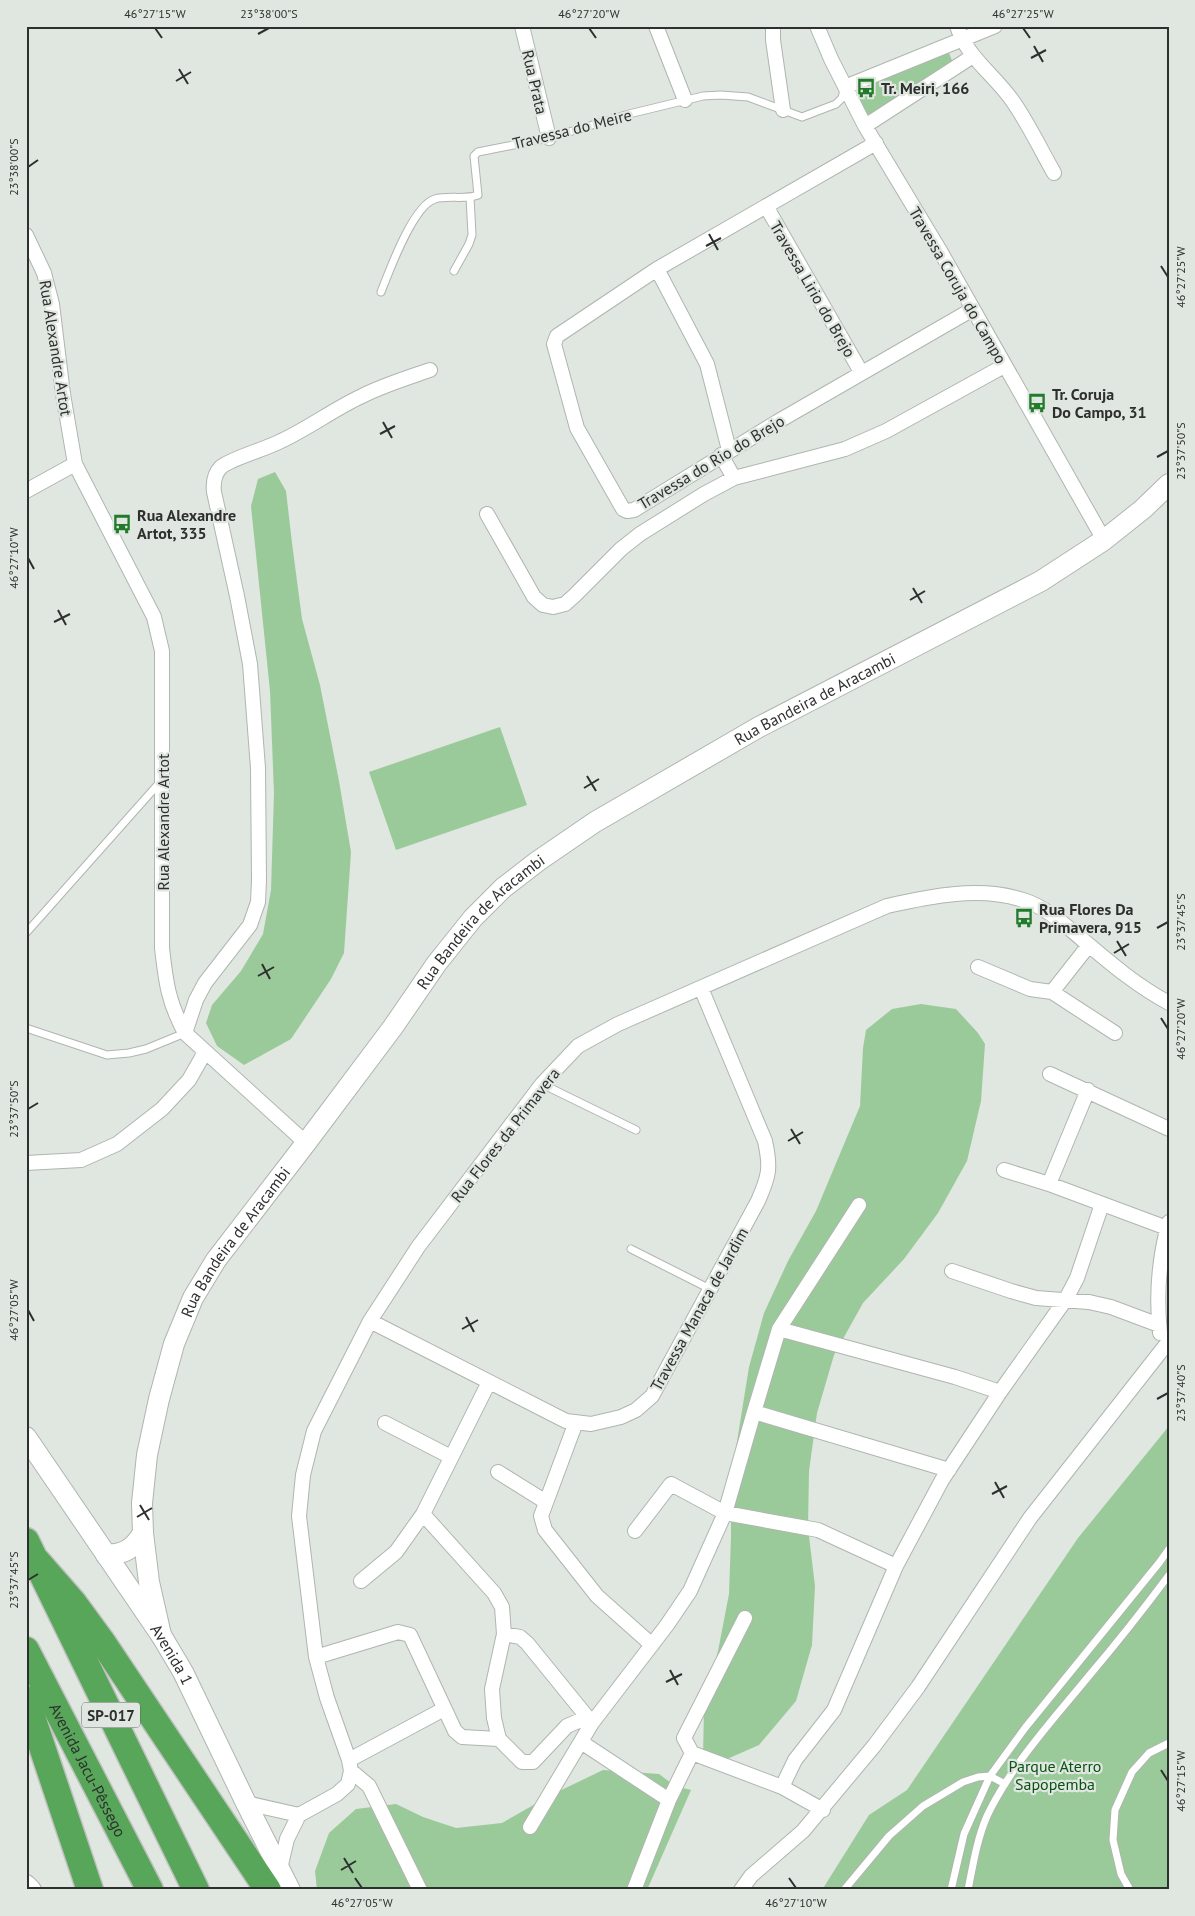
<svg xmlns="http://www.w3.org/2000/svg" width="1195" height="1916" font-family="'PT Sans',sans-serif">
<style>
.green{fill:#9bca9a}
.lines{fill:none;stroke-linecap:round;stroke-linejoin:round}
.lane-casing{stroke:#afb5af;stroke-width:9}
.street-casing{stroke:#afb5af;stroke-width:16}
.secondary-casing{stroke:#afb5af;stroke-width:22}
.highway-casing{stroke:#c0c1c0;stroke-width:29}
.lane{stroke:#fff;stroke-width:7}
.street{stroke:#fff;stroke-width:14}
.secondary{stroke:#fff;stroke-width:20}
.highway{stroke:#57a65a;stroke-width:26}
.ticks{fill:none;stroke:#2e302e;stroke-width:2}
.labels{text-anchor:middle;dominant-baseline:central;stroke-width:4.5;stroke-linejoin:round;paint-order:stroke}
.shield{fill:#e0e6e0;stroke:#636763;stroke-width:1}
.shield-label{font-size:15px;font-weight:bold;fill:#2e302e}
.street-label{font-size:16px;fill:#2e302e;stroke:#e0e6e0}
.poi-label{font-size:16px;font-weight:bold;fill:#2e302e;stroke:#e0e6e0;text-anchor:start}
.park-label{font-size:16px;fill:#095214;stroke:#e0e6e0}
.neatline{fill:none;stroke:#2e302e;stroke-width:2}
.ticks-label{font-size:12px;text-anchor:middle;fill:#2e302e}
</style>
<rect width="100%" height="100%" fill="#e0e6e0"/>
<path class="green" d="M 947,48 L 953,63 L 869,116 C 861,104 853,96 864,83 Z
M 275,472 L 286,491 L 292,543 L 302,619 L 320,685 L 339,781 L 351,852 L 344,953 L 331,979 L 291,1039 L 244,1065 L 217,1046 L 206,1023 L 212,1005 L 241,971 L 263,934 L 271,890 L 274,793 L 270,691 L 251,506 L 258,479 Z
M 500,727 L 527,805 L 396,850 L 369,772 Z
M 921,1004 L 956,1009 L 978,1033 L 985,1044 L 981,1101 L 967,1161 L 938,1213 L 904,1259 L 863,1303 L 834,1355 L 817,1413 L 809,1471 L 808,1528 L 815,1586 L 812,1645 L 796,1701 L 759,1745 L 718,1763 L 703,1758 L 704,1708 L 718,1651 L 729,1594 L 731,1537 L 731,1479 L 749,1367 L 764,1313 L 788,1261 L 816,1211 L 860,1106 L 863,1048 L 866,1030 L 892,1009 Z
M 1169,1426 L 1169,1890 L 822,1890 L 869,1815 L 907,1790 L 1078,1538 Z
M 603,1770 L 659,1774 L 675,1786 L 691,1790 L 647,1890 L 317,1890 L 315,1871 L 329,1833 L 356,1809 L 396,1804 L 423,1817 L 456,1828 L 502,1823 L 551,1795 Z"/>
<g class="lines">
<defs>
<path id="lane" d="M 454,271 L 469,244 L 472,235 L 470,197
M 381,292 C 389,272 413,205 435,199 C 449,195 464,200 478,195 L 474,156 L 478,152 L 549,138 L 629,114 L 703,96 L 721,95 L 748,97 L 802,117 L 836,104 L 842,98 L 844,89
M 26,933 L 161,781
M 26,1028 L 107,1055 L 129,1053 L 146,1049 L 185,1033
M 542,1084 L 636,1130
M 631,1249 L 710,1289
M 844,1890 L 889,1836 L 923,1806 L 963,1782 L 978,1777 L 990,1776 L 1005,1784
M 951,1890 L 964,1834 L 990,1776 L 1025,1728 L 1159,1563 L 1169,1549
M 968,1890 C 973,1865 977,1839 987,1816 C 1012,1764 1052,1721 1088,1677 C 1116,1644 1143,1610 1169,1575
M 1130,1890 L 1121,1874 L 1113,1840 L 1115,1810 L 1132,1772 L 1149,1753 L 1169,1743"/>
<path id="street" d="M 522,26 L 549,138
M 656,26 L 685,100
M 773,26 L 773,40 L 783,110
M 817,26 L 831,59 L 865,126 L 939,249 L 1104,540
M 957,26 C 967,58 996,76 1014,103 C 1029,125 1041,150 1054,173
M 845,87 L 995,26
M 865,126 L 973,56
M 876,143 L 657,269 L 557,336 L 554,344 L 577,428 L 623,509 L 627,511 L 634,510 L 777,422 L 973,309
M 766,206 L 861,372
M 26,235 L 44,273 L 52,304 L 63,394 L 75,464 L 154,617 L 162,651 L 162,948 C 166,983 168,1001 185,1033 L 306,1143
M 657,269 L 707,364 L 729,450
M 721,455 L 734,478
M 26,491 L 75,464
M 487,514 L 534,597 L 543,605 L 553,607 L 565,604 L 574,596 L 621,549 L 640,534 L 704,494 L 734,478 L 845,449 L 886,431 L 1004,366
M 1089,945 L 1052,992 L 1115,1033
M 978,967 L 1030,989 L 1052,992
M 185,1033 L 196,1000 L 205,983 L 250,925 L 258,902 L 259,880 L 258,768 L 250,664 L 237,596 L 214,492 C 213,483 214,474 221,467 C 232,458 266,449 281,441 C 309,428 334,409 362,396 C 384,385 407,378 430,370
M 1050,1074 L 1169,1129
M 26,1163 L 81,1160 L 117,1144 L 162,1109 L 189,1080 L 205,1052
M 1004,1170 L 1049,1184 L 1167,1228
M 1049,1184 L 1088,1090
M 859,1205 L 779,1329 L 754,1412 L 949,1470
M 952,1271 L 1011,1291 L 1036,1298 L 1089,1302 L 1111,1307 L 1159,1325
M 370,1321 L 566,1421 L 591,1424 L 621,1417 L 636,1410 L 652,1396 L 758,1201 C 769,1176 771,1168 765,1141 L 701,988
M 779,1329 L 955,1377 L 1000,1392
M 1160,1333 C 1156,1296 1159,1258 1169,1222
M 754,1412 L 725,1513 L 818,1530 L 896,1566
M 576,1422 L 541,1516 L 545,1530 L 597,1596 L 652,1645
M 385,1423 L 451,1457
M 498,1472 L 546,1502
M 423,1514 L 494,1593 L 502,1607 L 504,1634
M 361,1581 L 396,1552 L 423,1514 L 489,1382
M 745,1618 L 684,1738 L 692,1753 L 782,1787 L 795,1760 L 834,1710 L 896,1566 L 942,1480 L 1000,1392 L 1066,1299 L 1077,1278 L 1102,1204
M 316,1657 L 398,1632 L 410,1635 L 455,1731 L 462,1737 L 499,1739 L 522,1762 L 533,1762 L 567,1726 L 581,1720 L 592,1723 L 530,1827
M 499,1739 L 494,1718 L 492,1689 L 504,1634 L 520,1637 L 527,1643 L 592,1723 L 667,1625 L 690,1591 L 725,1513 L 671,1484 L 635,1531
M 581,1742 L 669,1800
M 349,1760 L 444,1709
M 351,1771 L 369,1786 L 420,1890
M 782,1787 L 823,1810
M 246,1803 L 299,1815
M 280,1869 L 287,1839 L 299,1815 L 337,1794 L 348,1784 L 351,1771 L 349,1760 L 327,1698 L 316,1657 L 299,1516 L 303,1475 L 314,1431 L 370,1321 L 418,1247 L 542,1084 L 578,1046 L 618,1024 L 887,906 C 931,896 980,886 1023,900 C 1046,907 1065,925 1083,940 C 1110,963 1137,986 1169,1003
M 634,1890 L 669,1800 L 692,1753
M 741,1890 L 751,1876 L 803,1831 L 874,1746 L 918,1687 L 1030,1518 L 1169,1341"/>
<g id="secondary">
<path id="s1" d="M 26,1437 L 161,1635 L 183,1672 L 246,1803 L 290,1890"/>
<path d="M 106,1555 C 125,1554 133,1549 143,1533"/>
<path id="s2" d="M 161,1635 L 149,1582 L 143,1533 L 142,1503 L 147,1455 L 159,1399 L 174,1344 L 193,1298 L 216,1260 L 306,1143 L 393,1027 L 437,963 L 473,918 L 503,888 L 538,861 L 595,822 L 759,727 L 1041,581 L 1104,540 L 1143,509 L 1169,484"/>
<path d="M 26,1885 L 31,1890"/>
</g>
<g id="highway">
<path d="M 26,1541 L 196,1890"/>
<path d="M 38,1562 L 73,1602 L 103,1643 L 268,1890"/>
<path id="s3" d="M 26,1650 L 150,1890"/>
<path d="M 26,1699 L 90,1890"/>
</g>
</defs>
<use href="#lane" class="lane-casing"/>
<use href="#street" class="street-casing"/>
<use href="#secondary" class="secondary-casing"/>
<use href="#highway" class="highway-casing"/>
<use href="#lane" class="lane"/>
<use href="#street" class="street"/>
<use href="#secondary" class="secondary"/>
<use href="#highway" class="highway"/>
</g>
<path class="ticks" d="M 155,28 L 162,38M 589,28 L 596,38M 1023,28 L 1030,38M 258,34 L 269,28M 1034,46 L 1043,62M 1031,58 L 1046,50M 179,69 L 188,84M 176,81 L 191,72M 28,167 L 38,160M 709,234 L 718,250M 706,246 L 721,238M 1161,266 L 1168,277M 383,422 L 392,438M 380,434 L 395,426M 1157,457 L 1168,451M 28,558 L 34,569M 913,588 L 922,603M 910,600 L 925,591M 58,610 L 66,625M 54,622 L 70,614M 587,776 L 596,791M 584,788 L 599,779M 1157,928 L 1168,922M 1117,941 L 1126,956M 1114,953 L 1129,944M 262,964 L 270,979M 258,976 L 274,967M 1161,1018 L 1168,1029M 28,1109 L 38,1103M 791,1129 L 800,1144M 788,1141 L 803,1132M 28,1310 L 34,1321M 466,1317 L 474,1332M 462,1329 L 478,1320M 1157,1399 L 1168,1393M 995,1482 L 1004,1498M 992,1494 L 1007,1486M 140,1505 L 149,1520M 137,1517 L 152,1508M 28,1580 L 38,1574M 670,1670 L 678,1685M 666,1682 L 682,1674M 1161,1770 L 1168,1781M 344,1858 L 353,1873M 341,1870 L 356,1861M 355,1878 L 362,1888M 789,1878 L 796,1888"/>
<defs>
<symbol id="bus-bare" viewBox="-9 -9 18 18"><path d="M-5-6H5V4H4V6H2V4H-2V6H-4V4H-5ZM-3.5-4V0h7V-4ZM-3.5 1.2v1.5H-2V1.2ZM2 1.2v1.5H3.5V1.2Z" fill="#217b2a" stroke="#e0e6e0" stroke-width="2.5" paint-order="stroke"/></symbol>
</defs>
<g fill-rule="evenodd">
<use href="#bus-bare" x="852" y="74" width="28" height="28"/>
<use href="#bus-bare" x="1023" y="389" width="28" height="28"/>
<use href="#bus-bare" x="108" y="510" width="28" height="28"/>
<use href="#bus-bare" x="1010" y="904" width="28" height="28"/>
</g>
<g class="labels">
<rect class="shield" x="82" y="1702.5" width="58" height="25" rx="4"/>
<g class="shield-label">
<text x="111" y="1715">SP-017</text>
</g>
<g class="street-label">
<text transform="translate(535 82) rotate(77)">Rua Prata</text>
<text transform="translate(572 129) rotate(-14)">Travessa do Meire</text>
<text transform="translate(958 285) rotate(60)">Travessa Coruja do Campo</text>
<text transform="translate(813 289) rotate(60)">Travessa Lirio do Brejo</text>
<text transform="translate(56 348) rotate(81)">Rua Alexandre Artot</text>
<text transform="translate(711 462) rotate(-31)">Travessa do Rio do Brejo</text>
<text stroke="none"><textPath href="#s2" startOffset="1226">Rua Bandeira de Aracambi</textPath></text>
<text transform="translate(163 822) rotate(-90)">Rua Alexandre Artot</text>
<text stroke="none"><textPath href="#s2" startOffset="821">Rua Bandeira de Aracambi</textPath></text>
<text transform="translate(505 1135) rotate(-52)">Rua Flores da Primavera</text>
<text stroke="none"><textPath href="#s2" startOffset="416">Rua Bandeira de Aracambi</textPath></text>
<text transform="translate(699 1309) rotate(-61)">Travessa Manaca de Jardim</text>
<text stroke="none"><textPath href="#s1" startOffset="262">Avenida 1</textPath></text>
<text stroke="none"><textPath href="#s3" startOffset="135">Avenida Jacu-Pêssego</textPath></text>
</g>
<g class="poi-label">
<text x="881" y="88">Tr. Meiri, 166</text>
<text x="1052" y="394">Tr. Coruja<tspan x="1052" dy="18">Do Campo, 31</tspan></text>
<text x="137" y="515">Rua Alexandre<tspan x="137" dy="18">Artot, 335</tspan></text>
<text x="1039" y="909">Rua Flores Da<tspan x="1039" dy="18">Primavera, 915</tspan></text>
</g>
<g class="park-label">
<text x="1055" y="1766">Parque Aterro<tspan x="1055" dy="18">Sapopemba</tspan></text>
</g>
</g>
<rect width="1195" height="1916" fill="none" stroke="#e0e6e0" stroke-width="55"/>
<rect x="28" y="28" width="1140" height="1860" class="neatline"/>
<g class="ticks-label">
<text x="155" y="18">46°27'15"W</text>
<text x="269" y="18">23°38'00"S</text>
<text x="589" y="18">46°27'20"W</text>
<text x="1023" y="18">46°27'25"W</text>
<text transform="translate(14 167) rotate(-90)" y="4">23°38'00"S</text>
<text transform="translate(1181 277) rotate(-90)" y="4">46°27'25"W</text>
<text transform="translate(1181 451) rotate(-90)" y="4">23°37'50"S</text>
<text transform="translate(14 558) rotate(-90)" y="4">46°27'10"W</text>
<text transform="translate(1181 922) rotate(-90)" y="4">23°37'45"S</text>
<text transform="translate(1181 1029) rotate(-90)" y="4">46°27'20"W</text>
<text transform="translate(14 1109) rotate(-90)" y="4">23°37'50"S</text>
<text transform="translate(14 1310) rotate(-90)" y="4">46°27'05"W</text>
<text transform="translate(1181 1393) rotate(-90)" y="4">23°37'40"S</text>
<text transform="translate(14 1580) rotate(-90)" y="4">23°37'45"S</text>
<text transform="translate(1181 1781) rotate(-90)" y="4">46°27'15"W</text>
<text x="362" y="1907">46°27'05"W</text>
<text x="796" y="1907">46°27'10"W</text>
</g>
</svg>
